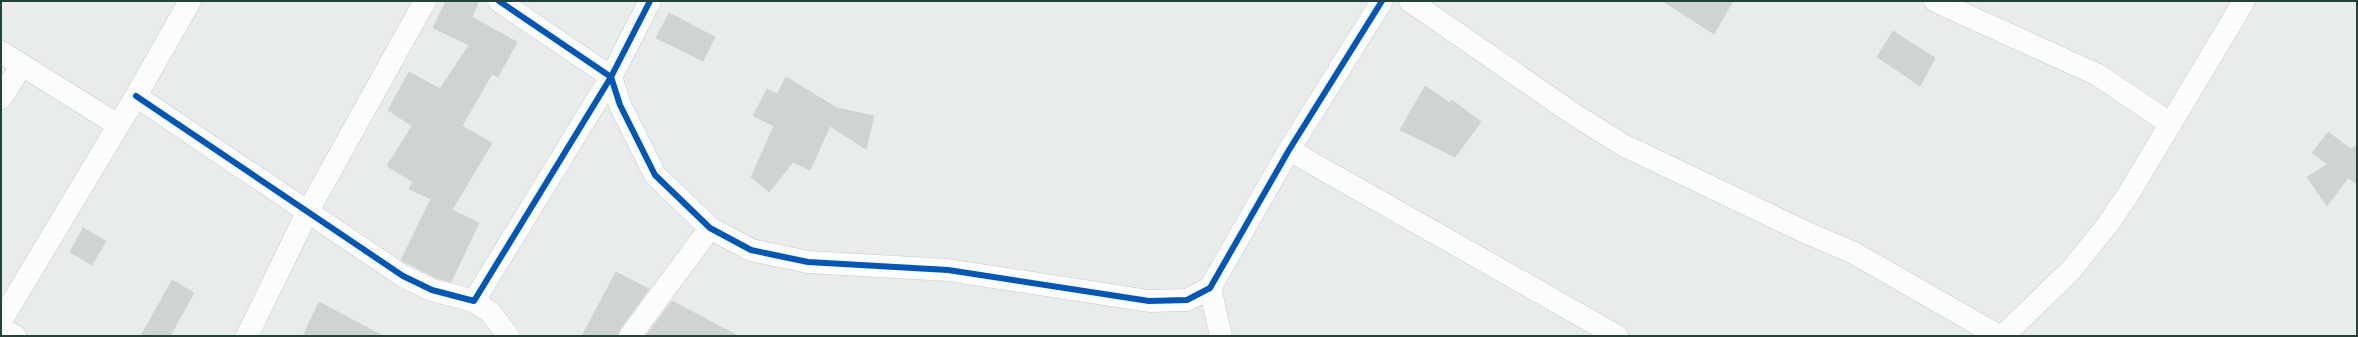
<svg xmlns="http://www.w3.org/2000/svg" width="2358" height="337" font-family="'Titillium Web',sans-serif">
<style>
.building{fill:#cfd4d2;stroke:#d1d6d4}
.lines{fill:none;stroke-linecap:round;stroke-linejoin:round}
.minor-casing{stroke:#c5cac8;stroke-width:23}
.minor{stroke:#fcfcfc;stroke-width:22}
.cycleway-casing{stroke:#f7fbf9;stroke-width:8}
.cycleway{stroke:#0057b8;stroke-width:6}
</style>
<rect width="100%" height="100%" fill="#e8edeb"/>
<path class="building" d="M 446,1 L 479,1 L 472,17 L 517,42 L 498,77 L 492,74 L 462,126 L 492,143 L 452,210 L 479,223 L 451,282 L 436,278 L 401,260 L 431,199 L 409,189 L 413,182 L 387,166 L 412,126 L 388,110 L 409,72 L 440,89 L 469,45 L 433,28 Z
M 1663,1 L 1733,1 L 1714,34 Z
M 669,13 L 715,37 L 703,61 L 656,38 Z
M 1893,31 L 1935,58 L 1920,86 L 1877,57 Z
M 786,77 L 837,108 L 874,116 L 866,149 L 830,126 L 810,170 L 793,162 L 769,192 L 751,177 L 774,126 L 753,116 L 767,89 L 777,94 Z
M 1425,86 L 1450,103 L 1452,100 L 1481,122 L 1455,157 L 1400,130 Z
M 2328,132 L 2351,149 L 2357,145 L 2357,184 L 2348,178 L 2327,206 L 2307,177 L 2328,164 L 2312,153 Z
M 83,228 L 106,241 L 92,265 L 70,252 Z
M 616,272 L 649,289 L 620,329 L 618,336 L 582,336 Z
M 172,280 L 194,293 L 170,336 L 141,336 Z
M 672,301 L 738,336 L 646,336 Z
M 319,302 L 383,336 L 303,336 Z"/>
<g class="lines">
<defs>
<path id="minor" d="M 499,1 L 611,77 L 620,105 L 655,175 L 710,228 L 751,250 L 808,262 L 948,270 L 1149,301 L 1187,300 L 1210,288 L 1289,150 L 1382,1
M 1410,1 L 1575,115 L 1623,145 L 1805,232 L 1852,252 L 1999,336
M 1935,1 L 2098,75 L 2171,124
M 1,52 L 118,125
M 136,96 L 403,276 L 432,290 L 474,301 L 611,77 L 650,1
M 1,98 L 22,65
M 1289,150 L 1617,336
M 1210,288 L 1221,336
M 474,301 L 491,313 L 508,336
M 1,321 L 136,96 L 190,1
M 1,329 L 15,336
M 247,336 L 307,213 L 425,1
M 630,336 L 710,228
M 2003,336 L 2072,269 L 2108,224 L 2129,193 L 2244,1"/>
</defs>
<use href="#minor" class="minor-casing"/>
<use href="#minor" class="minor"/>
<defs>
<path id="cycleway" d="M 499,1 L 611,77 L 620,105 L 655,175 L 710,228 L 751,250 L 808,262 L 948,270 L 1149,301 L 1187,300 L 1210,288 L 1289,150 L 1382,1
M 136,96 L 403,276 L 432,290 L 474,301 L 611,77 L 650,1"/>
</defs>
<use href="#cycleway" class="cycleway-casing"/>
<use href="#cycleway" class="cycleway"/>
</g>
<rect width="2358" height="337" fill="none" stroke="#24423a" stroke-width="4"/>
</svg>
